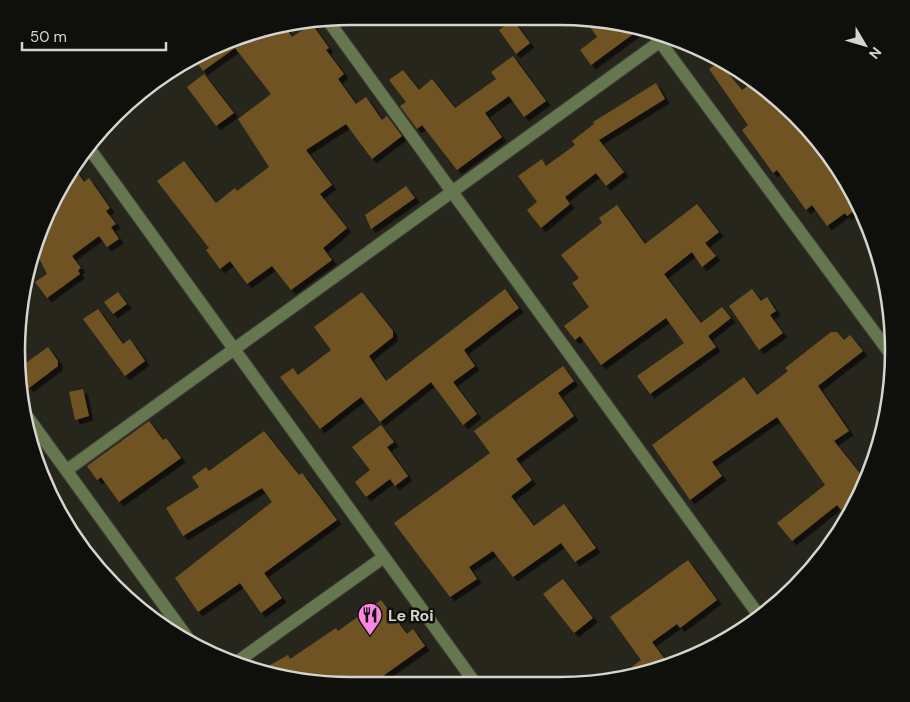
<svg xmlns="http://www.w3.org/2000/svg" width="910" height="702" font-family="'DM Sans',sans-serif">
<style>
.building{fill:#705223;filter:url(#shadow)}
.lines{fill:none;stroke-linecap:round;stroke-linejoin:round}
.minor-casing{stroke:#434239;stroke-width:14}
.minor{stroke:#66764f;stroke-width:12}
.labels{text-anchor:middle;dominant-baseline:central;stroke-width:5;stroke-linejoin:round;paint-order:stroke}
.poi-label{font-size:16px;font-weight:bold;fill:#d5d5cf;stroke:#0f0f0b;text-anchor:start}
.rim{fill:none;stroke:#d5d5cf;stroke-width:2.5}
</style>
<defs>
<filter id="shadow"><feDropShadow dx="4.5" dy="4.5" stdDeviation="0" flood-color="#0009"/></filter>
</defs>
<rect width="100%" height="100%" fill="#27261d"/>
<path class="building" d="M 583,17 L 619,25 L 640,29 L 591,65 L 580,50 L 597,37 Z
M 513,20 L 530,43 L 516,54 L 499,30 Z
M 312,24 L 329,48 L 326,50 L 344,74 L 338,79 L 356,104 L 366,97 L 382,120 L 387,116 L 402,136 L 372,159 L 346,124 L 306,150 L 332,185 L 320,194 L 347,228 L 323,248 L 332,260 L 291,290 L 272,266 L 247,284 L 230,261 L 220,269 L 206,250 L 209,248 L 157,181 L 184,161 L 216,203 L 235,188 L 237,191 L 269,167 L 238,119 L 271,94 L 235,48 L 203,71 L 193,57 L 236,39 L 238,44 L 254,32 L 264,28 L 284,25 L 292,37 Z
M 513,56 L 546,101 L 524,117 L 509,96 L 485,113 L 502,137 L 457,170 L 422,125 L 417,129 L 400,106 L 406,102 L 389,80 L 403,70 L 419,90 L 432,79 L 455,108 L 496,79 L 491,72 Z
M 719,62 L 742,90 L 755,81 L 763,86 L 811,130 L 849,183 L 859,207 L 847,216 L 845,213 L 827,226 L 812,205 L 806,210 L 777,170 L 773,173 L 742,130 L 748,125 L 709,69 Z
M 204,74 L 234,113 L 216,126 L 187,87 Z
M 656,83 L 665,99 L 599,140 L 624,172 L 606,186 L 596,173 L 565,197 L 570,204 L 541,228 L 527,210 L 537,202 L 518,176 L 542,159 L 546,166 L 575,145 L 572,141 L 594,124 L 593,122 Z
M 74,167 L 84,182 L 89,178 L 110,208 L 106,211 L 116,224 L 111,227 L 119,239 L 107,247 L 99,236 L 72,256 L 81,268 L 78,270 L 80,274 L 47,298 L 35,282 L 47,274 L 34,248 L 61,184 Z
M 406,186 L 415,198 L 371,229 L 365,215 Z
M 697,204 L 719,232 L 705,243 L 716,256 L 702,267 L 692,252 L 664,274 L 701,323 L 722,307 L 731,318 L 708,336 L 716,347 L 650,394 L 637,376 L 684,343 L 666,318 L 601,365 L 580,336 L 575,340 L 564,326 L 589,307 L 572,283 L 579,278 L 561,255 L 602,223 L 599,218 L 617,205 L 645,244 Z
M 505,289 L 519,308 L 464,350 L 475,366 L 453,382 L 477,414 L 463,425 L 431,382 L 380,422 L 361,397 L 320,429 L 280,377 L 293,368 L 298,375 L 331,350 L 314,327 L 362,292 L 393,331 L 393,337 L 369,356 L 386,381 Z
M 752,289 L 761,301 L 767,297 L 776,311 L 770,315 L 783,333 L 759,350 L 729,306 Z
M 118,292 L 127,304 L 113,314 L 104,302 Z
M 98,309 L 123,344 L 130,339 L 145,361 L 125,376 L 83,319 Z
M 831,332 L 837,332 L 844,340 L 850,335 L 863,351 L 818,386 L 849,431 L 834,441 L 866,481 L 859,499 L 848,518 L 837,505 L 792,541 L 777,523 L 825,485 L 777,417 L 712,462 L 722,476 L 690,500 L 652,445 L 744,377 L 757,395 L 788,371 L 785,368 Z
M 48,347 L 58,361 L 58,366 L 29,388 L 19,375 L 19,368 Z
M 563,366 L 574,381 L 558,393 L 574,416 L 516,459 L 532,480 L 511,496 L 534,526 L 564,504 L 596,548 L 575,562 L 561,543 L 513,577 L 493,551 L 469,567 L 477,579 L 450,597 L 394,523 L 490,453 L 474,431 Z
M 83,389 L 89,416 L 75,420 L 69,392 Z
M 149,421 L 163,440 L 166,438 L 181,458 L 119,502 L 101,477 L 97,480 L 87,466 Z
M 381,425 L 394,442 L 387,447 L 408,476 L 395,486 L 390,479 L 366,497 L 355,482 L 370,470 L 352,447 Z
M 264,431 L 299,475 L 302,473 L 337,520 L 264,573 L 282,598 L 261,613 L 240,583 L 198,612 L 175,578 L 272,502 L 262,488 L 183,536 L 166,508 L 199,487 L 192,477 L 206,467 L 209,471 Z
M 688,560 L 717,600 L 680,628 L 677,624 L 652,642 L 670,666 L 617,678 L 641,660 L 610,617 Z
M 563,579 L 593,618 L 574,633 L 543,594 Z
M 381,600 L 407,634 L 413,629 L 425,646 L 376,681 L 308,680 L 302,672 L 286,679 L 259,671 L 288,655 L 290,659 L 336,628 L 338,631 Z"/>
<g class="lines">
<defs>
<path id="minor" d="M 327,19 L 760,617
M 652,31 L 892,356
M 89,148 L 475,683
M 24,412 L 192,644
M 67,470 L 669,35
M 234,664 L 384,557"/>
</defs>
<use href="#minor" class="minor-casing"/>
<use href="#minor" class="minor"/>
</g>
<defs>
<symbol id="restaurant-pin" viewBox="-11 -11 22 30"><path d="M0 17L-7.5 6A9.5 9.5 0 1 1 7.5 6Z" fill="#fd86e3" stroke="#0f0f0b"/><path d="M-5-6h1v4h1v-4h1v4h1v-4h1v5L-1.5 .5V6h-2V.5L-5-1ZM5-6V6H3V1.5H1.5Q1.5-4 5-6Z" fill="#111"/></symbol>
</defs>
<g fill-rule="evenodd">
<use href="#restaurant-pin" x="356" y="601" width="28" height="38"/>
</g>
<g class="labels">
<g class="poi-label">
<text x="388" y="615">Le Roi</text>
</g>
</g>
<path d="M0 0H910V702H0ZM351 25H559A326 326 0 0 1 885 351V351A326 326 0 0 1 559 677H351A326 326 0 0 1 25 351V351A326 326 0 0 1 351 25Z" fill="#0f0f0b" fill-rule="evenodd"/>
<path class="rim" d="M351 25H559A326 326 0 0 1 885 351V351A326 326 0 0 1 559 677H351A326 326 0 0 1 25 351V351A326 326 0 0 1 351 25Z"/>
<g transform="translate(865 45) rotate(128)" stroke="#0f0f0b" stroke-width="4" paint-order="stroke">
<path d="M0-4L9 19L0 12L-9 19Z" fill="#d5d5cf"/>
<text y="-8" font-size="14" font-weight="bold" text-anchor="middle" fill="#d5d5cf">N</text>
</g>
<path d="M22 42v8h144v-8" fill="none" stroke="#d5d5cf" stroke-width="2.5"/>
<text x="30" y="42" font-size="15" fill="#d5d5cf" stroke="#0f0f0b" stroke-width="4" paint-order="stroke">50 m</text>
</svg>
